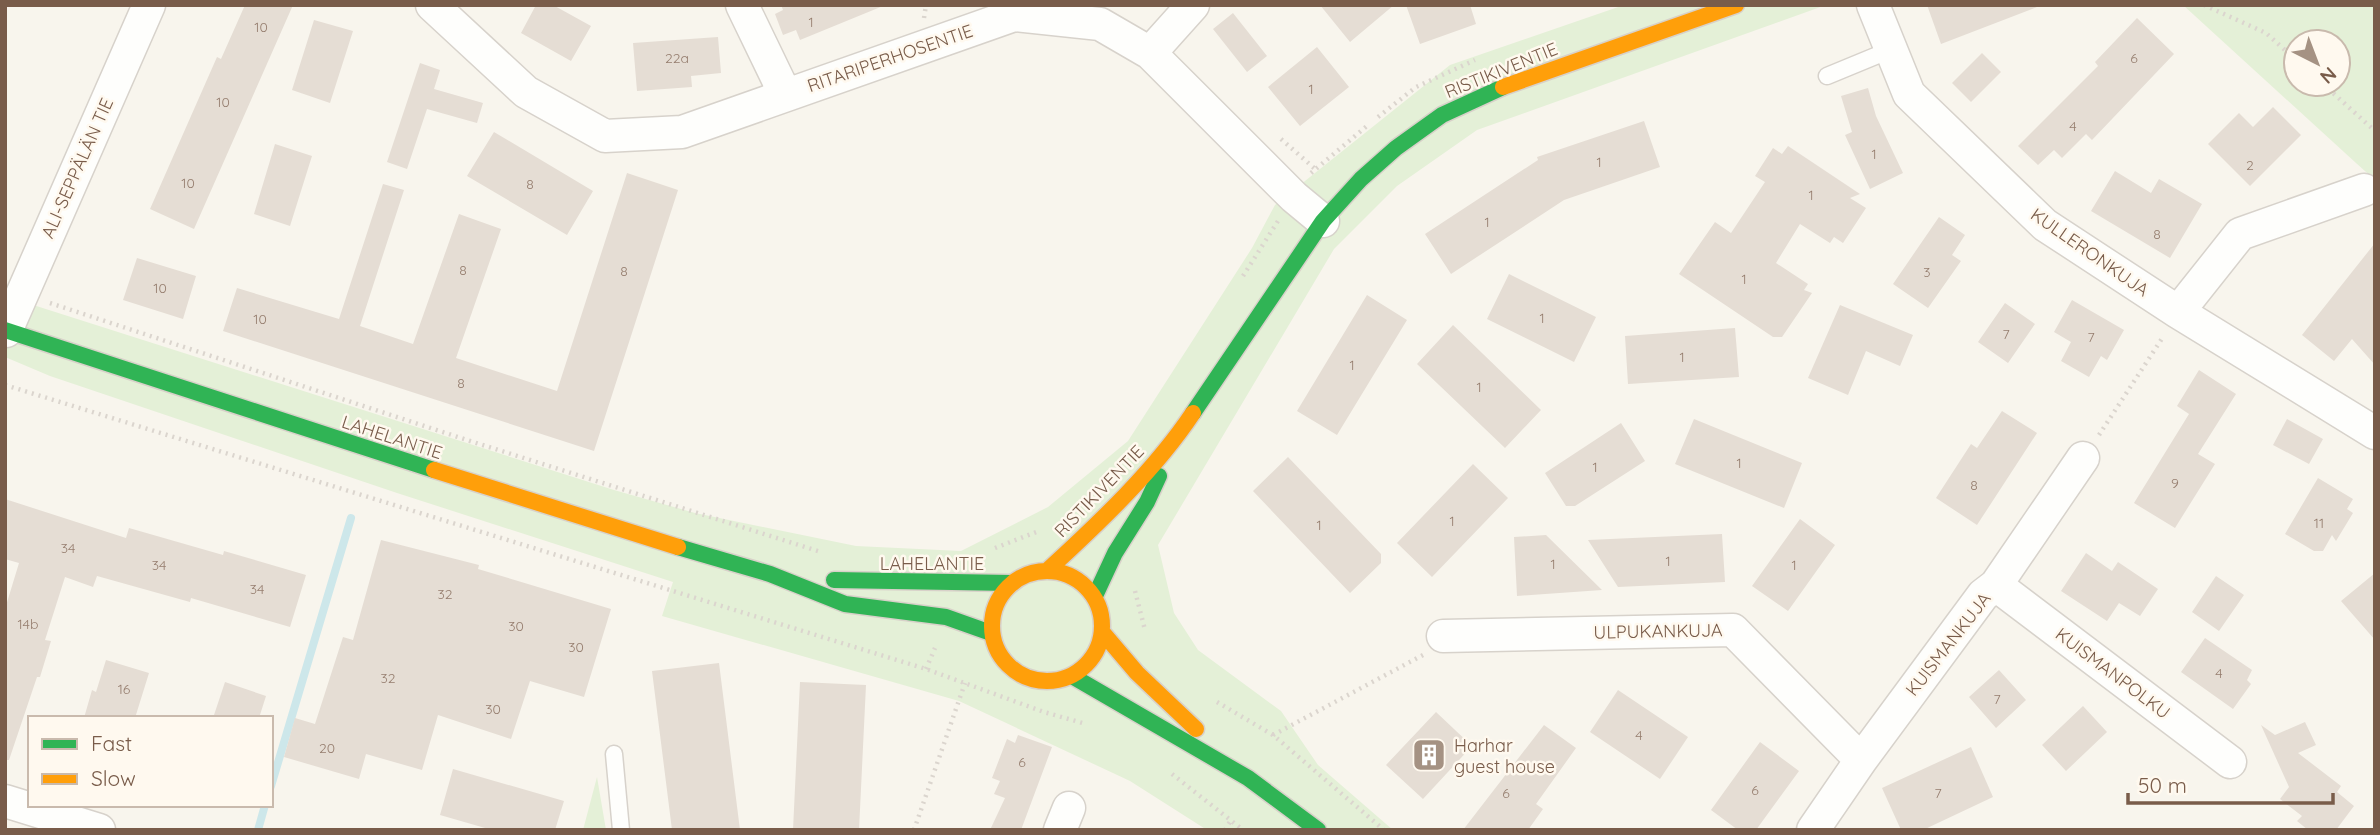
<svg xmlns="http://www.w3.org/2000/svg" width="2380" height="835" font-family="Quicksand,sans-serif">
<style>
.green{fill:#e4f0d7;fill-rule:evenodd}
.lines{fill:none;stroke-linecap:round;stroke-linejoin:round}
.stream{stroke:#cde7ea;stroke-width:8}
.building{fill:#e5ddd4}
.lane-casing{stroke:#d7d2cb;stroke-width:19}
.street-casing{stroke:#d7d2cb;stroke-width:35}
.fast-casing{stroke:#d8d1c9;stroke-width:19}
.slow-casing{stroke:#d8d1c9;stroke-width:19}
.path{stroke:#dbd5ce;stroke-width:4.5;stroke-dasharray:2 5;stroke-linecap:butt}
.lane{stroke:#fefefc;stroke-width:16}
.street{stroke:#fefefc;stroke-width:32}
.fast{stroke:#30b455;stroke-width:16}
.slow{stroke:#ff9f0a;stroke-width:16}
.labels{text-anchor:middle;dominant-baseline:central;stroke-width:5;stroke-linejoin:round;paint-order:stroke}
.number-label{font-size:14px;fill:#967e6f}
.street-label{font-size:18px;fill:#795c4a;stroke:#fff9ef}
.poi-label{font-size:18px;fill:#795c4a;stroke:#fff9ef;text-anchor:start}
</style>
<rect width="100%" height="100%" fill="#f8f5ed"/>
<path class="green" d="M 1624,5 L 1826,5 L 1477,130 L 1397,186 L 1334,249 L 1158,545 L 1174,613 L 1198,650 L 1281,711 L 1318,765 L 1393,830 L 1207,830 L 1130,781 L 959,701 L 662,616 L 673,582 L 397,493 L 50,376 L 5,357 L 5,296 L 614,490 L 695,513 L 856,546 L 961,551 L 1048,507 L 1128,441 L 1252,248 L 1275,205 L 1450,65 Z
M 2183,5 L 2375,5 L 2375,180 L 2356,163 ZM 2296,42 L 2338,42 L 2338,84 L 2296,84 Z
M 597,777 L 606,830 L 583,830 Z"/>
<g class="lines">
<path class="stream" d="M 271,786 L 351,518
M 258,830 L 265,805"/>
</g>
<path class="building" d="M 245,5 L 293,5 L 194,229 L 150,209 L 217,57 L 221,59 Z
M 536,5 L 553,5 L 591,26 L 571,61 L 521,33 Z
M 781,5 L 883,5 L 883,6 L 800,40 L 796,30 L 783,35 L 775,14 L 783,10 Z
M 1320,5 L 1394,5 L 1350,42 Z
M 1406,5 L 1470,5 L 1476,24 L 1420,44 Z
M 1927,5 L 2036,5 L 2037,7 L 1941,44 Z
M 1233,13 L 1267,56 L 1247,72 L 1213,29 Z
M 2137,18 L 2174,54 L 2092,140 L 2086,134 L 2062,158 L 2054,150 L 2038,165 L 2018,146 L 2098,66 L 2095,62 Z
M 314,20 L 353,31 L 330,103 L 292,90 Z
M 718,37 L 721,73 L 691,76 L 692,87 L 637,91 L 633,43 Z
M 1317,47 L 1349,87 L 1300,126 L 1268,87 Z
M 1982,53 L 2001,72 L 1971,102 L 1952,83 Z
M 420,63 L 440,70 L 434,89 L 483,103 L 477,123 L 427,109 L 407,169 L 387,162 Z
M 1868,88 L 1876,116 L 1903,173 L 1870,189 L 1845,135 L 1852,132 L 1841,96 Z
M 2273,107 L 2301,135 L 2250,186 L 2208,144 L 2239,113 L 2253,127 Z
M 1644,121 L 1660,167 L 1564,200 L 1451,274 L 1425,234 L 1538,160 L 1537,157 Z
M 494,132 L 593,191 L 567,235 L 467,176 Z
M 275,144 L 312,156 L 290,226 L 254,214 Z
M 1788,146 L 1860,194 L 1850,198 L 1866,208 L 1843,243 L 1834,237 L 1830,243 L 1800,224 L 1776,263 L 1808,284 L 1804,290 L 1812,293 L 1782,337 L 1773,337 L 1679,274 L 1715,222 L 1731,233 L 1765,182 L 1755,176 L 1773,148 L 1782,154 Z
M 2115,171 L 2151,193 L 2159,179 L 2202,204 L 2170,258 L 2091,211 Z
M 627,173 L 678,190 L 594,451 L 223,331 L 237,288 L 339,319 L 383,184 L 404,190 L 360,326 L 413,344 L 459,214 L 501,229 L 456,358 L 557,391 Z
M 1939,217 L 1965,235 L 1952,255 L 1961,261 L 1928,308 L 1893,284 Z
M 2375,243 L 2375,365 L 2352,339 L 2334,361 L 2302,335 Z
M 137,258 L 196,276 L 183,319 L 123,300 Z
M 1509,274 L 1596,317 L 1574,362 L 1487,319 Z
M 1367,295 L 1407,320 L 1337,435 L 1297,411 Z
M 2072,300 L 2124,330 L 2107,360 L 2101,356 L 2089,377 L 2061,361 L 2071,342 L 2054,332 Z
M 2005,303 L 2035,324 L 2008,363 L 1978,342 Z
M 1840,305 L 1913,335 L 1900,366 L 1866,351 L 1848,395 L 1808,378 Z
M 1453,325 L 1541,410 L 1505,448 L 1417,364 Z
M 1735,328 L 1739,377 L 1628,384 L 1625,336 Z
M 2199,370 L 2236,394 L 2198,454 L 2215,464 L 2175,528 L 2134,503 L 2189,414 L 2177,406 Z
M 2002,411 L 2037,433 L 1977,525 L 1936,498 L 1971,444 L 1977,448 Z
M 1694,419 L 1802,463 L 1784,508 L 1675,464 Z
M 2287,419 L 2323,439 L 2309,464 L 2273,445 Z
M 1621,423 L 1645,461 L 1575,506 L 1566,506 L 1545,473 Z
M 1288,457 L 1381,554 L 1381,563 L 1350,593 L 1253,491 Z
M 1473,464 L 1508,498 L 1432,577 L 1397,543 Z
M 2318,478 L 2353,499 L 2347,509 L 2353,513 L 2336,541 L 2332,535 L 2323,551 L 2314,551 L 2285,534 Z
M 5,499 L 126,538 L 129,528 L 223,555 L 224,551 L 306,575 L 290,627 L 191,598 L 190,602 L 97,576 L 93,587 L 65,577 L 45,640 L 51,641 L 40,677 L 37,677 L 9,760 L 5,760 L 5,609 L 19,563 L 5,559 Z
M 1800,519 L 1835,545 L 1788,611 L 1752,586 Z
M 1722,534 L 1725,582 L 1618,587 L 1588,540 Z
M 1546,535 L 1602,590 L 1517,596 L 1514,537 Z
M 381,540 L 479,565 L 478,569 L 611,609 L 584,697 L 530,681 L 511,739 L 438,715 L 422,770 L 366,754 L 359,779 L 284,757 L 295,718 L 315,724 L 343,637 L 353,640 Z
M 2086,553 L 2112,571 L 2118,562 L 2158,589 L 2140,616 L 2119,603 L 2107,621 L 2061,591 Z
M 2375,573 L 2375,640 L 2341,601 Z
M 2216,576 L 2244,595 L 2219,631 L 2192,612 Z
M 2205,638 L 2252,670 L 2247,680 L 2251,684 L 2233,709 L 2181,672 Z
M 106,660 L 149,673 L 135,718 L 84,718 L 92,690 L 96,692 Z
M 719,663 L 740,830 L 672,830 L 652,671 Z
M 1999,670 L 2026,700 L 1996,728 L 1969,697 Z
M 225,682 L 266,696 L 259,718 L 213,718 Z
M 800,682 L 866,685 L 859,830 L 793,830 Z
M 1618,690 L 1688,737 L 1660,779 L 1590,732 Z
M 2083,706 L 2107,732 L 2066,771 L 2042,745 Z
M 1436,712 L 1472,746 L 1423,799 L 1386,765 Z
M 2305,722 L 2316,745 L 2298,753 L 2341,786 L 2337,792 L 2354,806 L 2336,830 L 2308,830 L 2297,821 L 2302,816 L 2280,799 L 2289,787 L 2261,725 L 2275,735 Z
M 1544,725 L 1576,748 L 1536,804 L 1543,809 L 1528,830 L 1463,830 Z
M 1018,735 L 1052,747 L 1021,830 L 990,830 L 1005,798 L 994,794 L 1000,781 L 992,778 L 1007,739 L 1015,743 Z
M 1760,742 L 1799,771 L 1756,830 L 1738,830 L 1711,810 Z
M 1971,747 L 1993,797 L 1923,830 L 1901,830 L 1882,788 Z
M 453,769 L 564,801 L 555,830 L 492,830 L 440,815 Z"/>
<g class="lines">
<defs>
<path id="lane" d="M 1827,76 L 1890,50
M 614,754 L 621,830"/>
<path id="street" d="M 432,5 L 526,92 L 605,136 L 682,132 L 1014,15 L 1100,24 L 1150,53 L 1294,197 L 1323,221
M 742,5 L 785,94
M 1873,5 L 1909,94 L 2045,225 L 2178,312 L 2375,433
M 1150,53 L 1193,5
M 2178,312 L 2240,234 L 2364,190
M 6,331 L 149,5
M 1996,585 L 2230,762
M 1443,636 L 1733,630 L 1861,760
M 5,801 L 99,830
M 1060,830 L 1069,808
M 1813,830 L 1861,760 L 1983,595 L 1996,585 L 2083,458"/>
<path id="fast" d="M 5,330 L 434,470
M 1193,413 L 1323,221 L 1361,179 L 1396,148 L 1442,115 L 1503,87
M 678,547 L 770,574 L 845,604 L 946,617 L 991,633
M 834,580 L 1011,583
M 1095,596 L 1115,553 L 1147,502 L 1159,476
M 1072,676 L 1248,778 L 1318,830"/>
<path id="slow" d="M 1503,87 L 1736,5
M 434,470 L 678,547
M 1049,569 C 1100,522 1155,470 1193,413
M992 626a55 55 0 1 1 110 0a55 55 0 1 1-110 0Z
M 1103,633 L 1137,673 L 1196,729"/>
</defs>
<use href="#lane" class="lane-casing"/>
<use href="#street" class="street-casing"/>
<use href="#fast" class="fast-casing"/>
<use href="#slow" class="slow-casing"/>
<path class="path" d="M 2204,5 L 2266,33 L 2296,60
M 924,18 L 926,5
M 2323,84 L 2375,131
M 1378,117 L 1416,87 L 1475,60
M 1281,139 L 1314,168
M 1311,173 L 1368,125
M 1243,276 L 1278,221
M 50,303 L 470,441 L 821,552
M 5,385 L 926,669 L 1044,712 L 1086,724
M 2099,435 L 2163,337
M 995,548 L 1039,531
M 1135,591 L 1145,630
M 926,669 L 935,648
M 1217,702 L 1273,735 L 1384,830
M 1273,735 L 1423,655
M 1172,774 L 1243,830
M 914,830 L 965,683
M 1225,830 L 1231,820"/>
<use href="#lane" class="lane"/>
<use href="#street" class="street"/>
<use href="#fast" class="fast"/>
<use href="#slow" class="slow"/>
</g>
<defs>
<symbol id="building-square" viewBox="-11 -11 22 22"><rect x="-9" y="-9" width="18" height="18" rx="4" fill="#a59283" stroke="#fff9ef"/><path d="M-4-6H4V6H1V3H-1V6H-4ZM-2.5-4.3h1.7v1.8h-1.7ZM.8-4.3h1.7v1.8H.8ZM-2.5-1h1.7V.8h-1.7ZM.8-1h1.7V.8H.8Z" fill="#fff"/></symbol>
</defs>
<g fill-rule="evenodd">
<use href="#building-square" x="1410" y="736" width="38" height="38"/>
</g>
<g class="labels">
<g class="number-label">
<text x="811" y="22">1</text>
<text x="261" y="27">10</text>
<text x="677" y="58">22a</text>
<text x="2134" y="58">6</text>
<text x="1311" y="89">1</text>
<text x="223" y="102">10</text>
<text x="2073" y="126">4</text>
<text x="1874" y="154">1</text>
<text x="1599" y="162">1</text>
<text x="2250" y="165">2</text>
<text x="188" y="183">10</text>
<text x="530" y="184">8</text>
<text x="1811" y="195">1</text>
<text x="1487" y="222">1</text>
<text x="2157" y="234">8</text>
<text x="463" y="270">8</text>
<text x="624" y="271">8</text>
<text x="1927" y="272">3</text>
<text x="1744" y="279">1</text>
<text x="160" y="288">10</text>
<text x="1542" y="318">1</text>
<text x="260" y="319">10</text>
<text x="2006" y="334">7</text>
<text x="2091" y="337">7</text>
<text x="1682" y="357">1</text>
<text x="1352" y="365">1</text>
<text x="461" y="383">8</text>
<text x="1479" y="387">1</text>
<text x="1739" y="463">1</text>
<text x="1595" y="467">1</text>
<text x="2175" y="483">9</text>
<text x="1974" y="485">8</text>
<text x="1452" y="521">1</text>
<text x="2319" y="523">11</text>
<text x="1319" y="525">1</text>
<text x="68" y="548">34</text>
<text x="1668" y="561">1</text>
<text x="1553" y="564">1</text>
<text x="159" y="565">34</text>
<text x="1794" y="565">1</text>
<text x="257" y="589">34</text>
<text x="445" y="594">32</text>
<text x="28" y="624">14b</text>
<text x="516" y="626">30</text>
<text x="576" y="647">30</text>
<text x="2219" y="673">4</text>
<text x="388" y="678">32</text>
<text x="124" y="689">16</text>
<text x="1997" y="699">7</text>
<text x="493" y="709">30</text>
<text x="1639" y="735">4</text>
<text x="327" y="748">20</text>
<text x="1022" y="762">6</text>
<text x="1755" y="790">6</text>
<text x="1506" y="793">6</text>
<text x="1938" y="793">7</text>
</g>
<g class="street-label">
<text transform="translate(890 58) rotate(-19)">RITARIPERHOSENTIE</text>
<text transform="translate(1501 70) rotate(-22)">RISTIKIVENTIE</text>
<text transform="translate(77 168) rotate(-66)">ALI-SEPPÄLÄN TIE</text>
<text transform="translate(2090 252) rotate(35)">KULLERONKUJA</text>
<text transform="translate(392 437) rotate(18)">LAHELANTIE</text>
<text transform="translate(1099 491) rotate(-46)">RISTIKIVENTIE</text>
<text x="932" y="563">LAHELANTIE</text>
<text transform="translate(1658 631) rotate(-1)">ULPUKANKUJA</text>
<text transform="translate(1948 644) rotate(-52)">KUISMANKUJA</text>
<text transform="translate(2113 673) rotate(37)">KUISMANPOLKU</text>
</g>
<g class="poi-label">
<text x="1454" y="745">Harhar<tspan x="1454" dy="21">guest house</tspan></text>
</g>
</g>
<rect width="2380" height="835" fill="none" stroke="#795c4a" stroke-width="14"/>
<rect x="28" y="716" width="245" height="91" fill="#fff9ef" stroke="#c9baad" stroke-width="2"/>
<rect x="42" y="739" width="35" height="10" fill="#30b455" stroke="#c9baad" stroke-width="2"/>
<text x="91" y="751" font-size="21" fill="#795c4a">Fast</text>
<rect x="42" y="774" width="35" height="10" fill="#ff9f0a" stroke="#c9baad" stroke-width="2"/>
<text x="91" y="786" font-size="21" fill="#795c4a">Slow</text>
<g transform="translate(2317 63) rotate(138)"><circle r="33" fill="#fff9ef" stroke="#c9baad" stroke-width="2"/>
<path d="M0-5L12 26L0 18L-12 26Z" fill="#a59283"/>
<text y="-10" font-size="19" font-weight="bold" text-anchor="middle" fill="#795c4a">N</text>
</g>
<path d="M2128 793v10h205v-10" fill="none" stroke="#795c4a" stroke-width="3.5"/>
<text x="2138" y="793" font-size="21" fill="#795c4a" stroke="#fff9ef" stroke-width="5" paint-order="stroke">50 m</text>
</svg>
